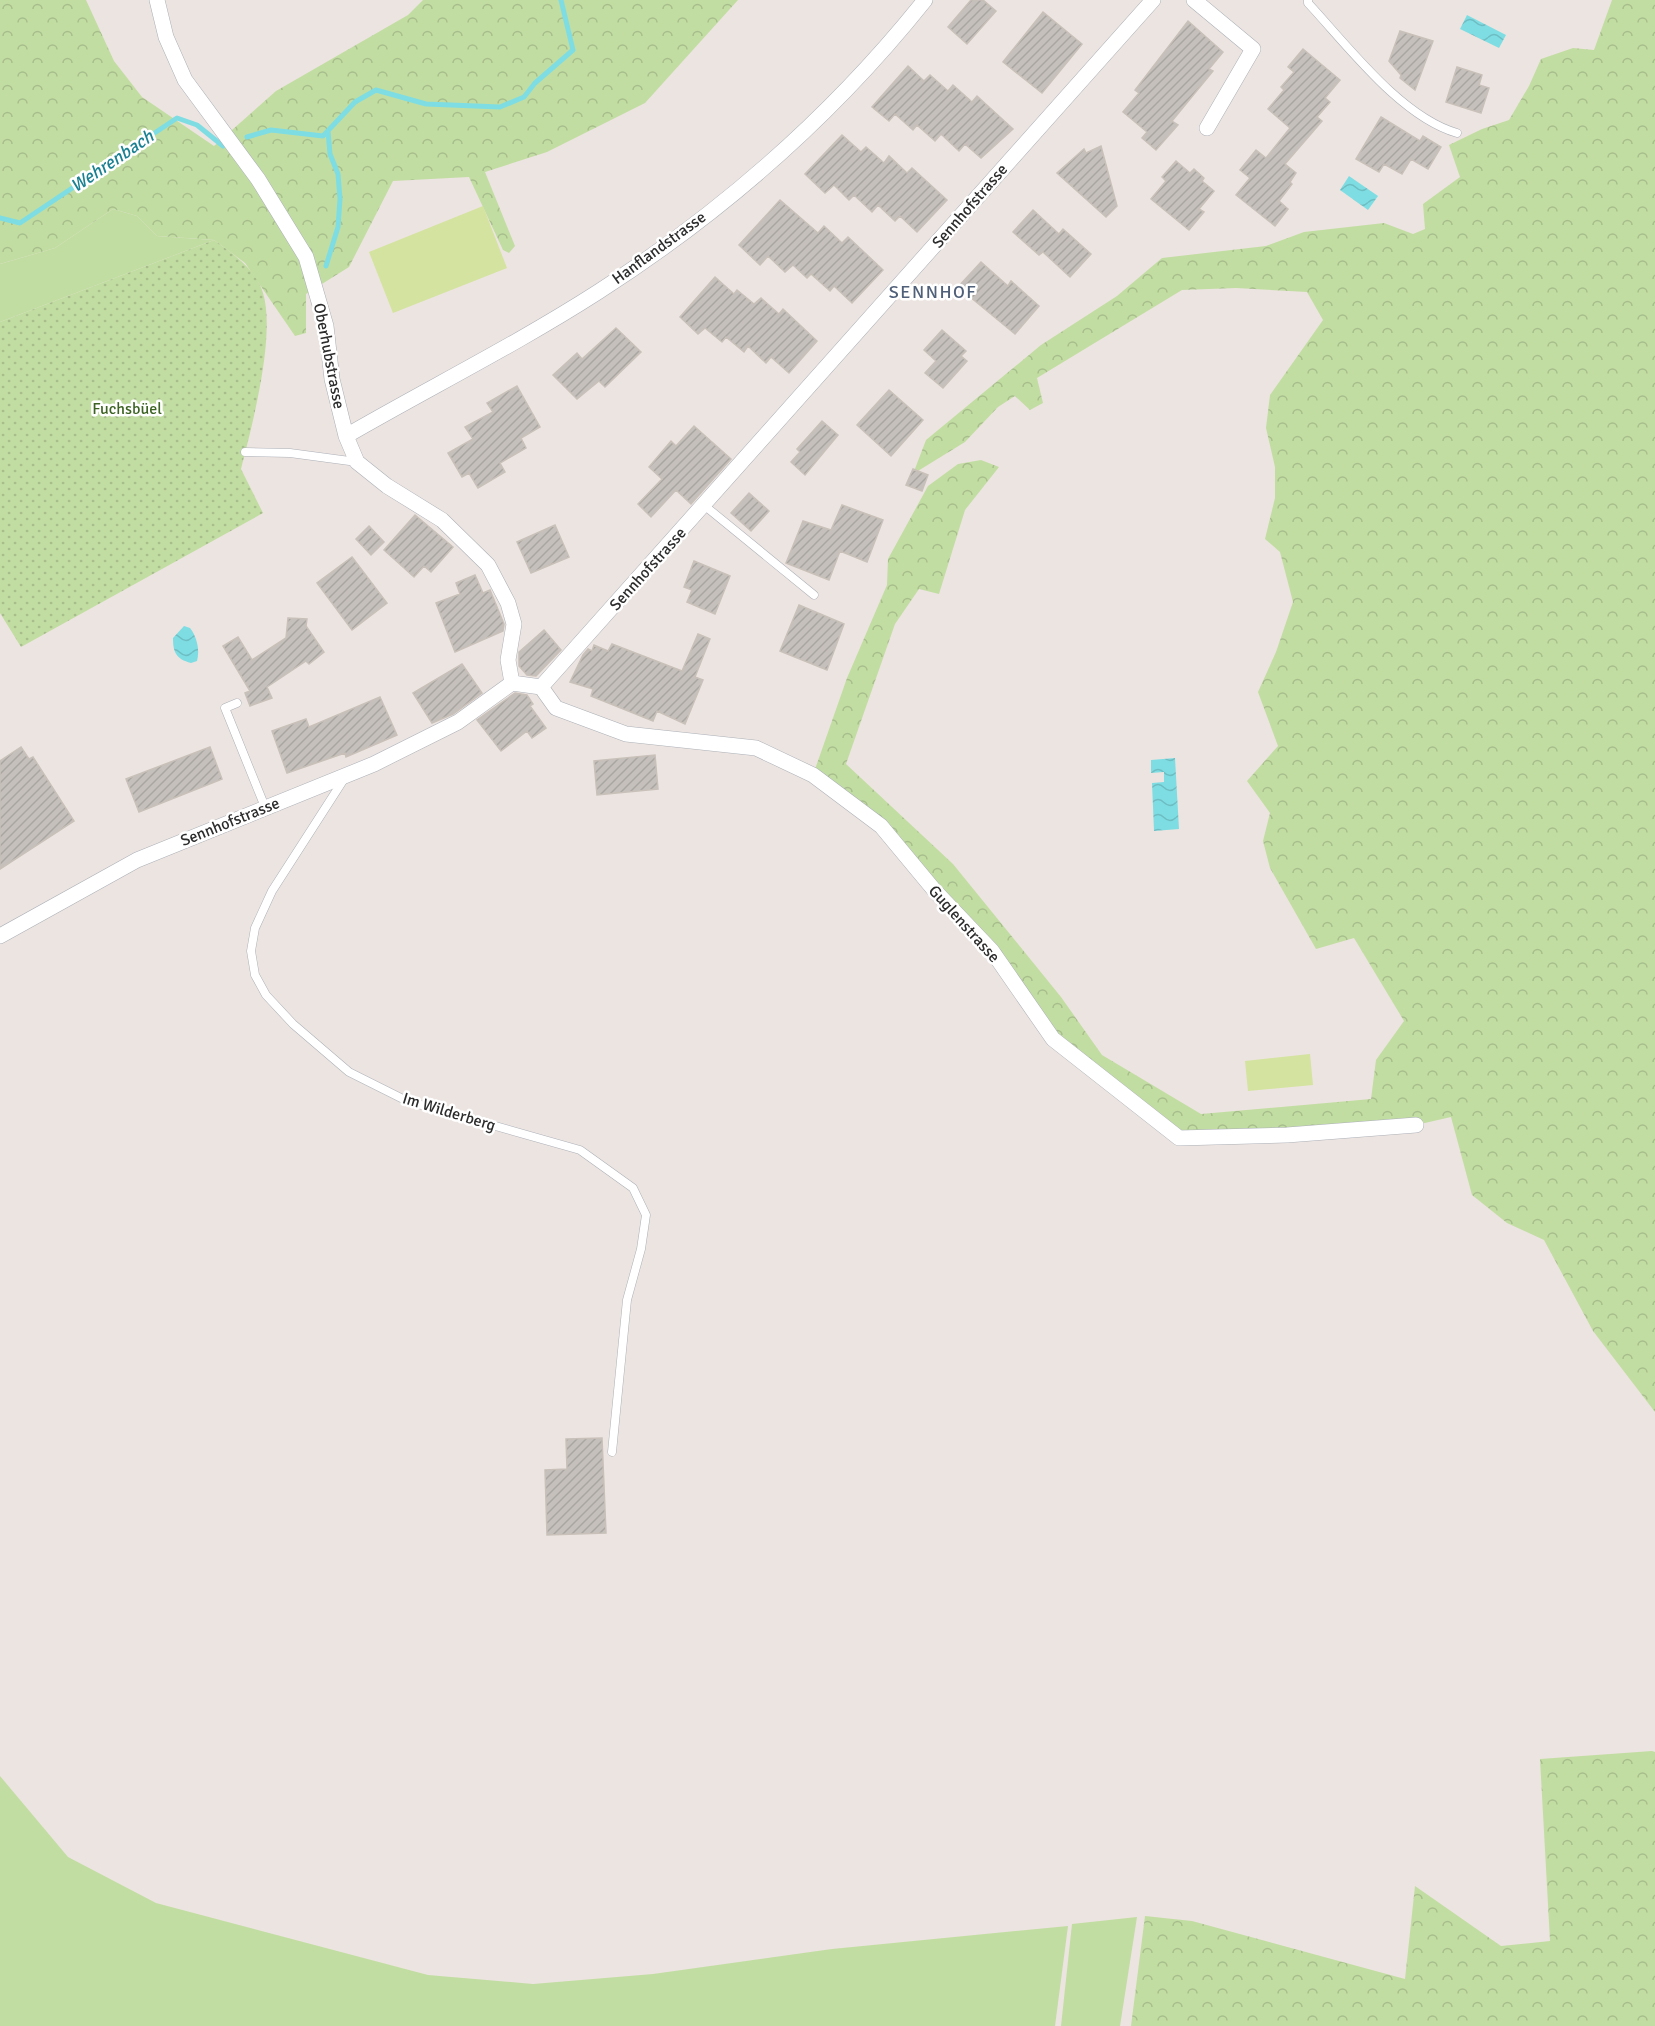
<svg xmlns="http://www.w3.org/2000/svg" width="1655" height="2026" font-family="Signika,sans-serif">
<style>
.grass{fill:#c2dda2}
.forest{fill:url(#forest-crowns)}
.garden{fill:url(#garden-dots)}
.pitch{fill:#d4e39f}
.water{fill:url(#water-waves)}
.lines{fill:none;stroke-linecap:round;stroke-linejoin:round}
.stream{stroke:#7edde3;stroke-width:5}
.building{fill:url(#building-hatch);stroke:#c8c0b9;stroke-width:1.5}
.lane-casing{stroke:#acb0b7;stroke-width:9}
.street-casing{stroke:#acb0b7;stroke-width:16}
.lane{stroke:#fff;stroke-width:8}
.street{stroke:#fff;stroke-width:15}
.labels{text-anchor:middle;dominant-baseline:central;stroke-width:5;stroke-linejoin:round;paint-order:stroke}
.street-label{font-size:16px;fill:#2c2c2c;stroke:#fff}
.park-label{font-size:16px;fill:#3c6322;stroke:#fff}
.water-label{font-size:18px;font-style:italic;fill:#1b8091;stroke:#fff}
.neighbourhood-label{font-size:18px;letter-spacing:1.5px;fill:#506079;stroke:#fff}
</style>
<defs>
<pattern id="forest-crowns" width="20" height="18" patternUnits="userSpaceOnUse" patternTransform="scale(1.5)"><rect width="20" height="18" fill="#c2dda2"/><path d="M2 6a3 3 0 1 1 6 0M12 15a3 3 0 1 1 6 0" fill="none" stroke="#a7be8c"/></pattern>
<pattern id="garden-dots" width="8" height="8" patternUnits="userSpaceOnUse" patternTransform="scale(1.5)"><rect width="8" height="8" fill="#c2dda2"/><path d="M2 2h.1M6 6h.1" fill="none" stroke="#a7be8c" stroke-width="1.8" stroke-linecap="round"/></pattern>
<pattern id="water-waves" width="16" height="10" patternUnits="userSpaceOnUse" patternTransform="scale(1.5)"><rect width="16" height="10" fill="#7edde3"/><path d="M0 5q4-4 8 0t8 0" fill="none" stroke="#6dbec3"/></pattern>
<pattern id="building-hatch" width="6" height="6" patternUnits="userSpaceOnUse" patternTransform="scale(1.5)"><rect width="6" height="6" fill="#c5c0bb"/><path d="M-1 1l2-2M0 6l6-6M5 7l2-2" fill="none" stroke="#a9a5a1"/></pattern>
</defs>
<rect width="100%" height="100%" fill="#ece4e0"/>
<path class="grass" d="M 113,209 L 137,216 L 157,236 L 214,240 L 0,322 L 0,264 L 55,248 Z
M 0,1776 L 68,1857 L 156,1903 L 428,1975 L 533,1984 L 653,1974 L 832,1949 L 1068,1926 L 1055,2026 L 0,2026 Z
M 1137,1917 L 1120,2026 L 1061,2026 L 1072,1924 Z"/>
<path class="forest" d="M 0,0 L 86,0 L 114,61 L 142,97 L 214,146 L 276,91 L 408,15 L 423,0 L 738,0 L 645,103 L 547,152 L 485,172 L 515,246 L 509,253 L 503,250 L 469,177 L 393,181 L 349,267 L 306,294 L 306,333 L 295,336 L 245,263 L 214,240 L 157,236 L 137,216 L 113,209 L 55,248 L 0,264 Z
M 1612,0 L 1655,0 L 1655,1412 L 1593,1331 L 1544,1240 L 1507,1223 L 1472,1195 L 1451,1117 L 1416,1125 L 1179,1138 L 1053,1039 L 992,951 L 881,826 L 813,775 L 847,678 L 887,585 L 888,559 L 928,486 L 958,464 L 981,460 L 999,467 L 965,510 L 939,594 L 919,589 L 895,624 L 846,764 L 953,864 L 1061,997 L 1102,1055 L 1201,1114 L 1371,1099 L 1376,1060 L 1404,1021 L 1354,938 L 1316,949 L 1270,868 L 1263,841 L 1270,813 L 1247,781 L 1278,746 L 1258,692 L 1276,652 L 1293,602 L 1280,552 L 1265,539 L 1275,498 L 1275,467 L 1266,428 L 1270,395 L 1323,320 L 1307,292 L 1236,288 L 1182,290 L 1037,378 L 1043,403 L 1030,410 L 1015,396 L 998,407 L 965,442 L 913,474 L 926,440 L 1041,345 L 1117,296 L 1162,258 L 1266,246 L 1304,232 L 1384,223 L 1413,234 L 1425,229 L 1423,204 L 1460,177 L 1449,145 L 1482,129 L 1509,120 L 1529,86 L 1541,59 L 1573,48 L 1594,50 Z
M 1652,1751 L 1655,1752 L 1655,2026 L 1131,2026 L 1145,1916 L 1192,1921 L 1405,1979 L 1415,1886 L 1501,1946 L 1550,1941 L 1540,1759 Z"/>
<path class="garden" d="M 214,240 C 233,254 256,269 263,293 C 276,335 252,426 241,469 L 263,513 L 21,647 L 0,613 L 0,322 Z"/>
<path class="pitch" d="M 483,206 L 507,268 L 393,313 L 369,252 Z
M 1310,1054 L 1313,1085 L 1248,1091 L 1245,1061 Z"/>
<path class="water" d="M 1467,15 L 1506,35 L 1499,48 L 1460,29 Z
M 1349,176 L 1378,196 L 1368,210 L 1340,190 Z
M 184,626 L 190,628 C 197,637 200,650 197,661 L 191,663 C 176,659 173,652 173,638 Z
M 1175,758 L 1179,829 L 1154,831 L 1152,783 L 1164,782 L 1164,772 L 1151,773 L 1151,760 Z"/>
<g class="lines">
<path class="stream" d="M 247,137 L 271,130 L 323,136 L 355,102 L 376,90 L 426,104 L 500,107 L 524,97 L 535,83 L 573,50 L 561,0
M 0,218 L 20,223 L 177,118 L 197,125 L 223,146
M 326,266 L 338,227 L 340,199 L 338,174 L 330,154 L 328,131"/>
</g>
<path class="building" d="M 971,0 L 983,0 L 996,11 L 967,44 L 948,27 Z
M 1043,12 L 1082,44 L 1042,93 L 1003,62 Z
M 1188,21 L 1223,52 L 1209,69 L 1213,71 L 1172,121 L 1178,125 L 1156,150 L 1142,138 L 1147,132 L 1123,112 L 1139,93 L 1135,90 Z
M 1400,31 L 1433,41 L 1415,90 L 1400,78 L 1401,75 L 1389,61 Z
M 1303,49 L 1340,80 L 1325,98 L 1330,102 L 1317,117 L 1322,121 L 1285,164 L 1296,173 L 1290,182 L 1292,184 L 1279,201 L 1288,209 L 1275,226 L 1236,195 L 1250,178 L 1240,170 L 1256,150 L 1266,158 L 1290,128 L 1268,109 L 1284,90 L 1281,87 L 1294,72 L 1288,67 Z
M 908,66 L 924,81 L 930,75 L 948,91 L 953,85 L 972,102 L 977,96 L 1013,129 L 981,158 L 965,144 L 959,151 L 941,134 L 935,141 L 917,125 L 913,130 L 895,114 L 889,121 L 872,107 Z
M 1457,67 L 1482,75 L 1479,85 L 1489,88 L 1481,113 L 1446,102 Z
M 1381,117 L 1420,141 L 1423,136 L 1441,147 L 1428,169 L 1411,159 L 1402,174 L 1384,164 L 1379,172 L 1356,159 Z
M 842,135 L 861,152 L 866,147 L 884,163 L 889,156 L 907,173 L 912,168 L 947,200 L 917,232 L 900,216 L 895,221 L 878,205 L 872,212 L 854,195 L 849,200 L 834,185 L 825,193 L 805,174 Z
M 1101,146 L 1117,206 L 1106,217 L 1057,173 L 1084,149 L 1086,153 Z
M 1176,161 L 1190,173 L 1194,169 L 1204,178 L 1202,181 L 1214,191 L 1199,209 L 1204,212 L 1189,230 L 1151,199 L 1166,181 L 1162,177 Z
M 780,200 L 818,233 L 824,226 L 842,243 L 848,237 L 883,270 L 852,303 L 834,286 L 830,291 L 811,274 L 807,278 L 793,265 L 785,272 L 768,256 L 760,265 L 739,245 Z
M 1033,210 L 1059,234 L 1063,229 L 1091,254 L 1070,277 L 1043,252 L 1039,255 L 1013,232 Z
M 981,262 L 1008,286 L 1011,281 L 1039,306 L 1015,334 L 958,287 Z
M 715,277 L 734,294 L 737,290 L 754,304 L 761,298 L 779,314 L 783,309 L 817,341 L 789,373 L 771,357 L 766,363 L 748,346 L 744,352 L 726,337 L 722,342 L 705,328 L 698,334 L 680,317 Z
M 616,328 L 641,352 L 605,387 L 599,381 L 577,399 L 553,375 L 577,353 L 582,359 Z
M 942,330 L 966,351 L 961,356 L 967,361 L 943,388 L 925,373 L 936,361 L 924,350 Z
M 517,386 L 540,427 L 521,438 L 526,448 L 500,463 L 505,472 L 478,488 L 469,473 L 462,477 L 448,453 L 473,439 L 465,427 L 493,412 L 487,403 Z
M 889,390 L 923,420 L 891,456 L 857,425 Z
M 822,421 L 838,435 L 805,475 L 791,462 L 800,452 L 797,449 Z
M 694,426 L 731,459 L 691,504 L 676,490 L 651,517 L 638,504 L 662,479 L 649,467 L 671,441 L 676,446 Z
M 913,469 L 928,475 L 922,491 L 906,485 Z
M 749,493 L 769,511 L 751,531 L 731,513 Z
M 842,505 L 883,520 L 867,562 L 840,551 L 829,580 L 786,563 L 803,521 L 831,530 Z
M 415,515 L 453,547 L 431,572 L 424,566 L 414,577 L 384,550 Z
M 555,525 L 569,557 L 531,573 L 517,542 Z
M 369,526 L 384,542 L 371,555 L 356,539 Z
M 352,557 L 387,603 L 352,630 L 317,583 Z
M 694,561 L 730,576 L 715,614 L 687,602 L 692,590 L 684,587 Z
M 475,575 L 483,593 L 490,590 L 504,624 L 503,631 L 455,652 L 436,603 L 460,594 L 456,583 Z
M 799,605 L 844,624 L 827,670 L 780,651 Z
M 288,618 L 307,619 L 306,626 L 324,652 L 309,664 L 306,661 L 267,687 L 272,698 L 250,706 L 245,693 L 250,691 L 223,646 L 238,637 L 252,660 L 286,638 Z
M 544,630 L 561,650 L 536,676 L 527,675 L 519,666 L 519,652 Z
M 698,634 L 710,639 L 695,677 L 703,680 L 685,724 L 657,711 L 653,721 L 591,696 L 593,689 L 570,682 L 583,655 L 588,649 L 592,651 L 594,645 L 608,651 L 612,644 L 682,671 Z
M 462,664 L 482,693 L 453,714 L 432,723 L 413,693 Z
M 515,693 L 527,695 L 533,704 L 530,706 L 546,728 L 532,738 L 527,731 L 501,751 L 477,720 Z
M 380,697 L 397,735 L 346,757 L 345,753 L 287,773 L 272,731 L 306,719 L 309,727 Z
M 21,747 L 29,759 L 33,757 L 74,821 L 0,869 L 0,761 Z
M 210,747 L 222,779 L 139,812 L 126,779 Z
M 655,755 L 658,789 L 597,795 L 594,761 Z
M 602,1438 L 606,1533 L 547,1535 L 545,1470 L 567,1469 L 566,1439 Z"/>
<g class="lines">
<defs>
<path id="lane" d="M 1308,0 L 1308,3 C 1348,46 1401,117 1457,133
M 245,452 L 290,453 L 357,462
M 705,506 L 814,595
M 237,703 L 225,708 L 265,807
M 344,779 L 272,891 L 255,928 L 251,951 L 255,975 L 266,995 L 293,1024 L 349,1072 L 407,1101 L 580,1150 L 633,1188 L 646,1215 L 641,1249 L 627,1300 L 612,1452"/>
<path id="street" d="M 157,0 L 166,37 L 185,80 L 258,179 L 306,257 L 326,326 L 332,379 L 346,436 L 357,462 L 387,486 L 442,520 L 488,565 L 508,603 L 514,624 L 508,660 L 512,683
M 1194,0 L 1253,49 L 1207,128
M 346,436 C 429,388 517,344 598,292 C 721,213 834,114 925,0
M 541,687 L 556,708 L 626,734 L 756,748 L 813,775 L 881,826 L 935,891 L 992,951 L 1053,1039 L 1179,1138 L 1287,1135 L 1416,1125
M 0,936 L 137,860 L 374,764 L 458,722 L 512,683 L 541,687 L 1153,0"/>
</defs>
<use href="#lane" class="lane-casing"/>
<use href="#street" class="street-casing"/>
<use href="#lane" class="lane"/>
<use href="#street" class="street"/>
</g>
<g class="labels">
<g class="street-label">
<text transform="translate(970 206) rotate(-49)">Sennhofstrasse</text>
<text transform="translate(659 248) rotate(-36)">Hanflandstrasse</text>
<text transform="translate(329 356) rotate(79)">Oberhubstrasse</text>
<text transform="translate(648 569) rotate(-48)">Sennhofstrasse</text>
<text transform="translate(230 822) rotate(-22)">Sennhofstrasse</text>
<text transform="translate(964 924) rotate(48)">Guglenstrasse</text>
<text transform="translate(449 1112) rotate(17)">Im Wilderberg</text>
</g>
<g class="park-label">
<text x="127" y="409">Fuchsbüel</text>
</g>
<g class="water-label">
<text transform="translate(112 161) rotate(-34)">Wehrenbach</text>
</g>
<g class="neighbourhood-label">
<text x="933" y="292">SENNHOF</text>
</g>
</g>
</svg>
